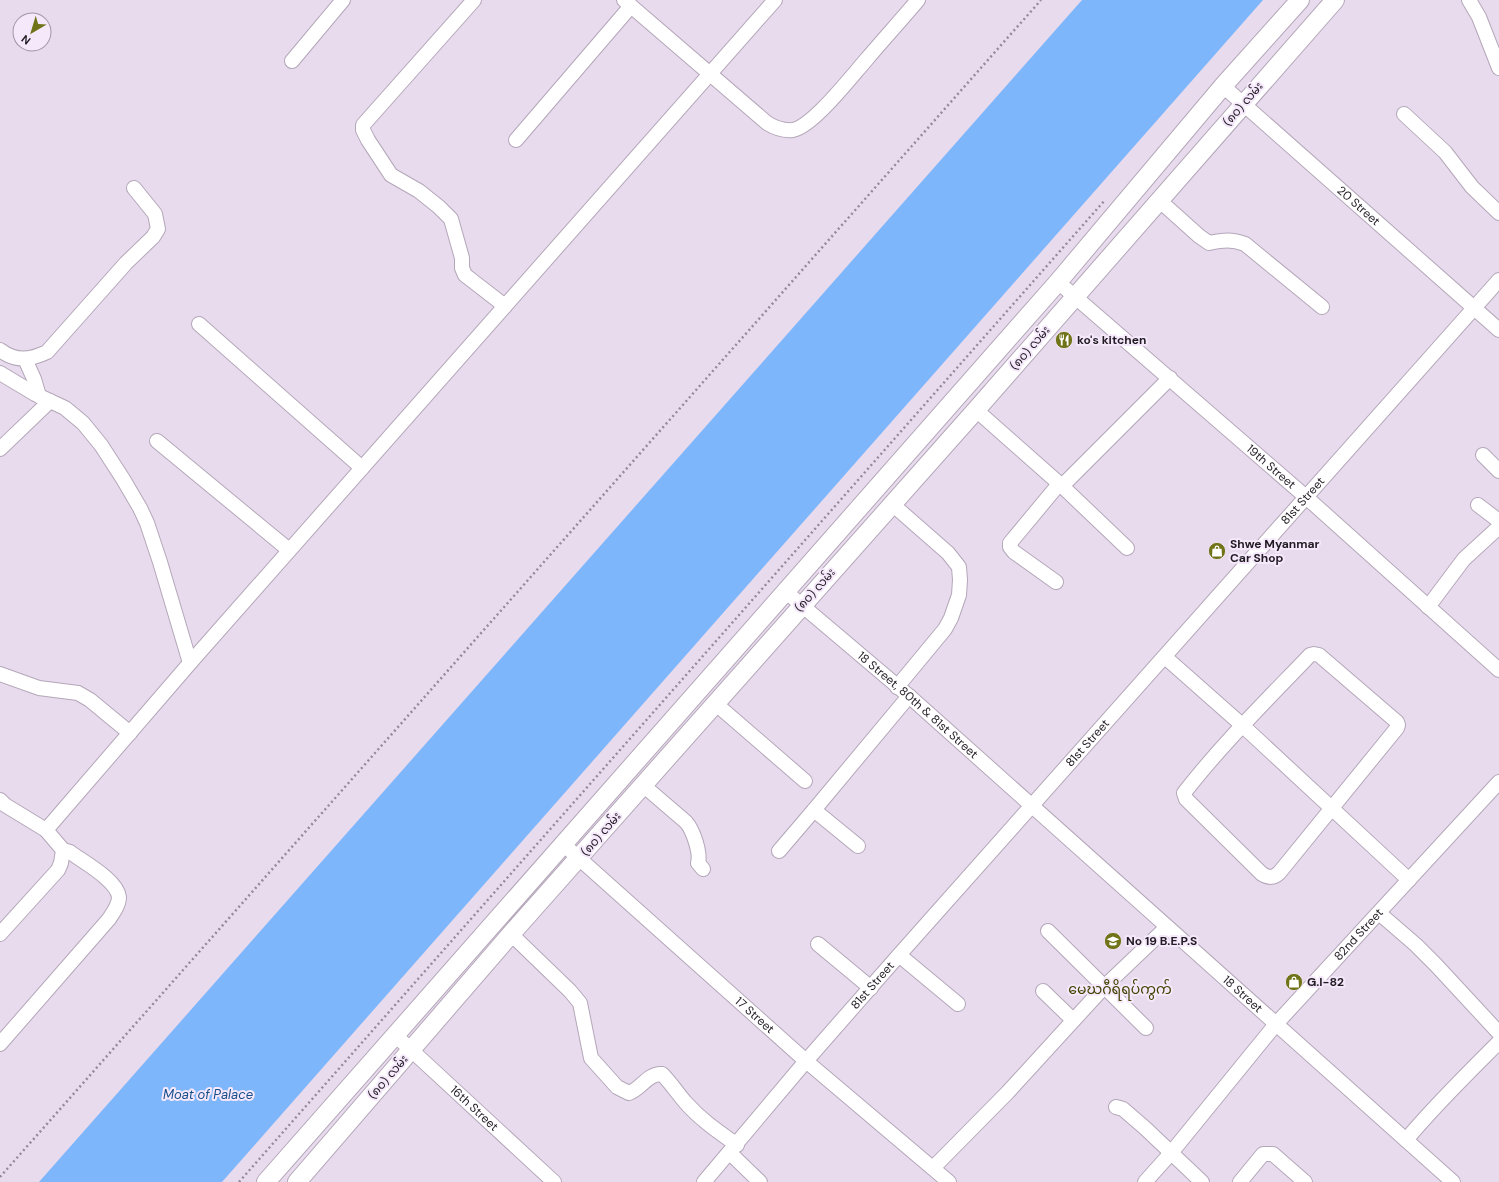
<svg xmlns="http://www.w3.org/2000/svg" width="1499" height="1182" font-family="'DM Sans','Noto Sans Myanmar',sans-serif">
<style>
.water{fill:#7eb6fc}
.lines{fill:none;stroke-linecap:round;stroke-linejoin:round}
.minor-casing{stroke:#b4a7b9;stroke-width:16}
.major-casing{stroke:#b4a7b9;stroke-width:20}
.path{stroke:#948a98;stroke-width:2.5;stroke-dasharray:2 3;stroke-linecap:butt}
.minor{stroke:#fff;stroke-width:14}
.major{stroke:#fff;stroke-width:18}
.labels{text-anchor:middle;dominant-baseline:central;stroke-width:4;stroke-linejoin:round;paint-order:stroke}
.street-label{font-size:12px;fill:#211c23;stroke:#f5e8fb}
.poi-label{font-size:12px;font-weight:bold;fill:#211c23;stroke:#f5e8fb;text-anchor:start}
.water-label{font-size:13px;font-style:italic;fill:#164e8c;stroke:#f5e8fb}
.quarter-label{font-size:14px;fill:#414301;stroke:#f5e8fb}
</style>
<rect width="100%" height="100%" fill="#e8dbed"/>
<path class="water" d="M 1082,0 L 1263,0 L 222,1182 L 39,1182 Z"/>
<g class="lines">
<defs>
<g id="minor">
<path d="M 474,0 L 363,125 L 363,130 L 368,140 L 391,175 L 419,191 L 439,207 L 451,219 L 462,258 L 462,268 L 465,275 L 505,306"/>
<path d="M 624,0 L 767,123 C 775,128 783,131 793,130 C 813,126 851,77 866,60 C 883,40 901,20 918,0"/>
<path d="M 1469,0 L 1479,17 L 1499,68"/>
<path d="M 292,61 L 343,0"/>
<path id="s1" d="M 1223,86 L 1499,330"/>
<path d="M 1404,114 L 1445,152 L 1472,187 L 1499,213"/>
<path d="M 516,140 L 631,6"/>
<path d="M 1160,201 L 1199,236 L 1209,243 C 1223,240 1232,239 1245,244 L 1322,307"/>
<path id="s2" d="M 1058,282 L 1306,497 L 1499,670"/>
<path d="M 199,324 L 362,468"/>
<path d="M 0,350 C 16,362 30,360 47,352 L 126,263 L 153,237 L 158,229 L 155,214 L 134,188"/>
<path d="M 25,359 L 34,379 L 39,396"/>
<path d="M 0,373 L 35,394 L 65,408 L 83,423 L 101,445 L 123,479 L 140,508 L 147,523 L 160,562 L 190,663"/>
<path d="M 976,410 L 1062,486 L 1127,548"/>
<path d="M 157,441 L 289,550"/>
<path d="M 0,449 L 50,401"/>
<path d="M 1483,455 L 1499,471"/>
<path d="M 1062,486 L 1170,378"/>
<path d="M 892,504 L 948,553 L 959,567 L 960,580 L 959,595 L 951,618 L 945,629 L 897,687"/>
<path d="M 1478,505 L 1499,521"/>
<path d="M 1056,582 L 1014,552 L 1010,547 L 1010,543 L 1059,484"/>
<path id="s3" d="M 785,591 L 909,696 L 1453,1182"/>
<path d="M 1428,607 L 1464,559 L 1499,527"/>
<path d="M 1314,654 L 1319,655 L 1397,722 L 1398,725 L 1397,728 L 1279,873 C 1273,878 1269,878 1262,874 L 1186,799 L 1184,793 C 1222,744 1267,700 1310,655 Z"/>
<path d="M 1165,657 L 1242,725 L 1409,880"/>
<path d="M 0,674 L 39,688 L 78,693 L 90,700 L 130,733"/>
<path d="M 716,704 L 805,781"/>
<path d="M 644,786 L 686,822 C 693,830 701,853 698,863 L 703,869"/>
<path d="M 0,800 L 5,805 L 46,830 L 63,850 L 61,863 L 58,870 L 0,934"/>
<path d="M 814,810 L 858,846"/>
<path d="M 46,830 L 190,663 L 775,0"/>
<path id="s4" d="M 563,844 L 806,1061 L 949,1182"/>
<path d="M 779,851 L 814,810 L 909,696"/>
<path d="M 1379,913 L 1416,945 L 1436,965 L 1499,1033"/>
<path d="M 1048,931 L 1146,1028"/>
<path d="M 511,934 L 570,991 L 580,1003 L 591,1058 L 617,1087 L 629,1093 C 641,1089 648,1073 662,1074 C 671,1083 678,1094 686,1103 C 701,1120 719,1132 737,1145"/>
<path d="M 818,944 L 871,988"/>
<path d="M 899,955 L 958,1004"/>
<path d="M 1043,991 L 1073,1020"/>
<path id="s5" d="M 395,1035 L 554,1182"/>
<path d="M 0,1044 L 109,919 C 113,913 119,905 119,897 C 117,880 83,862 70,852 L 63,850"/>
<path d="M 1116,1107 L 1123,1109 L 1145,1128 L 1202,1182"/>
<path d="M 1406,1140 C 1435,1105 1467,1074 1499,1042"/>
<path d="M 730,1153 L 760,1182"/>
<path d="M 933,1168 L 1008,1092 L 1104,987 L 1167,927"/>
<path id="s6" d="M 704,1182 L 806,1061 L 899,955 L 1499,280"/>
<path id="s7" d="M 1145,1182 L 1171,1153 L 1276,1024 L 1499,782"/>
<path d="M 1240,1182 L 1263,1154 L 1273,1154 L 1305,1182"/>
</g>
<path id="major" d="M 266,1182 L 1058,282 L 1223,86 L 1300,0
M 297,1182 L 511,934 L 976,410 L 1335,0"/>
</defs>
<use href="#minor" class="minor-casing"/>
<use href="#major" class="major-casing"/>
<path class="path" d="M 0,1177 L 1041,0
M 239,1182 L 1105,200"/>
<use href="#minor" class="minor"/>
<use href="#major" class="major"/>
</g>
<defs>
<symbol id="restaurant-disc" viewBox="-11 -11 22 22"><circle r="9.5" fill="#707318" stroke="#f5e8fb"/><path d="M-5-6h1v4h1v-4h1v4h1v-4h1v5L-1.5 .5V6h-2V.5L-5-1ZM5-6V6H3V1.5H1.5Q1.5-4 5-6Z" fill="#fff"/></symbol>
<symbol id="shop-disc" viewBox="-11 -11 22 22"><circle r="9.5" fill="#707318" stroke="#f5e8fb"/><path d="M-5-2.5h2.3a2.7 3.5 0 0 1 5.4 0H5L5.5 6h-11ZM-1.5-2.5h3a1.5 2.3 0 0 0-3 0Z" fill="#fff"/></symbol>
<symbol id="school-disc" viewBox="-11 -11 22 22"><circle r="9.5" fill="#707318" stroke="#f5e8fb"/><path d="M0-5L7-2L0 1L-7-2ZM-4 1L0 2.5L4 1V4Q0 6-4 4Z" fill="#fff"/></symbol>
</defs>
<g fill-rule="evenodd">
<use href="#restaurant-disc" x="1054" y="330" width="20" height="20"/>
<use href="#shop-disc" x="1207" y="541" width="20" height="20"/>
<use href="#school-disc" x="1103" y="931" width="20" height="20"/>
<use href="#shop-disc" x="1284" y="972" width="20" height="20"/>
</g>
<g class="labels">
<g class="street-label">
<text transform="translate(1243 104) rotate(-49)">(၈၀) လမ်း</text>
<text stroke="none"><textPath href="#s1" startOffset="181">20 Street</textPath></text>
<text transform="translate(1030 348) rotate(-49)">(၈၀) လမ်း</text>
<text stroke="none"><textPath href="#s2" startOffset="282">19th Street</textPath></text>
<text stroke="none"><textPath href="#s6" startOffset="907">81st Street</textPath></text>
<text transform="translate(815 590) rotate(-48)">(၈၀) လမ်း</text>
<text stroke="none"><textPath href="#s3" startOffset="175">18 Street, 80th &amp; 81st Street</textPath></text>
<text stroke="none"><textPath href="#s6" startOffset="583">81st Street</textPath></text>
<text transform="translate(601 834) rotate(-49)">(၈၀) လမ်း</text>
<text stroke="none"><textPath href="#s7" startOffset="327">82nd Street</textPath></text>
<text stroke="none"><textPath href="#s6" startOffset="259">81st Street</textPath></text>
<text stroke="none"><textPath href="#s3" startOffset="610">18 Street</textPath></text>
<text stroke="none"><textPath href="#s4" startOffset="257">17 Street</textPath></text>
<text transform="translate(388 1077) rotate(-49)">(၈၀) လမ်း</text>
<text stroke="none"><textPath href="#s5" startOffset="108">16th Street</textPath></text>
</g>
<g class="poi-label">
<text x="1077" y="340">ko's kitchen</text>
<text x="1230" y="544">Shwe Myanmar<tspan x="1230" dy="14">Car Shop</tspan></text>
<text x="1126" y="941">No 19 B.E.P.S</text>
<text x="1307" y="982">G.I-82</text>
</g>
<g class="water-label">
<text x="208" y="1094">Moat of Palace</text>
</g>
<g class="quarter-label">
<text x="1120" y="989">မေဃဂီရိရပ်ကွက်</text>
</g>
</g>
<g transform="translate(32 32) rotate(218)"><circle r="19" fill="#f5e8fb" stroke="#a096a5"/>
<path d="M0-3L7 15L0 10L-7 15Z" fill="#707318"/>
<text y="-6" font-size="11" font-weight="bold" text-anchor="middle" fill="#211c23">N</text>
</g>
</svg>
